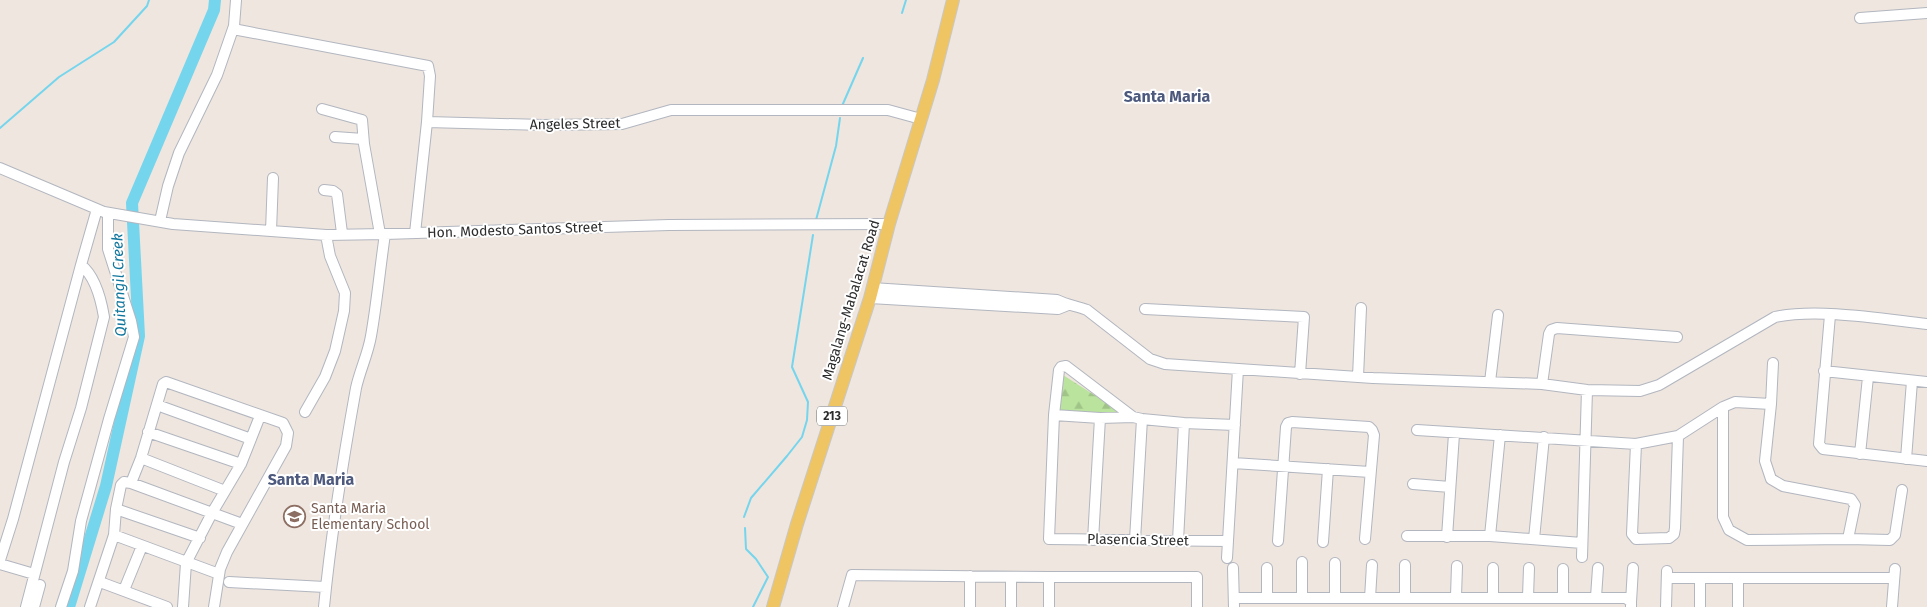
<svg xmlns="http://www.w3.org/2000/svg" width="1927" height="607" font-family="'Fira Sans',sans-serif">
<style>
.forest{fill:url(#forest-firs)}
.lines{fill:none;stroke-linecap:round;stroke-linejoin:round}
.stream{stroke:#75d5ed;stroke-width:2}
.river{stroke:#75d5ed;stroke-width:12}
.minor-casing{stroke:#b2b6bf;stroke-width:12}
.major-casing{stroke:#c8c8c8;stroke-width:14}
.minor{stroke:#fff;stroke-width:10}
.major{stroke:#efc463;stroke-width:12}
.labels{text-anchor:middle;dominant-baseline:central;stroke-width:4;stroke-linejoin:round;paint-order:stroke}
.shield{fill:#fff;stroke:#6b6b6b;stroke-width:1}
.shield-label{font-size:12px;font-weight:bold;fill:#2c2c2c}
.street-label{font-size:14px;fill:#2c2c2c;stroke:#fff}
.education-label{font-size:14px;fill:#785e54;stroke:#fff;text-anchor:start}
.water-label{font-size:15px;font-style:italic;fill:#10769d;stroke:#fff}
.quarter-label{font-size:16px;font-weight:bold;fill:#4d597d;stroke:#fff}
</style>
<defs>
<pattern id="forest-firs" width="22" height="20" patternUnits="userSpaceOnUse" patternTransform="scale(1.25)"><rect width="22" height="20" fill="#bae39d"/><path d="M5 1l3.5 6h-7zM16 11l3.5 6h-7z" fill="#a0c387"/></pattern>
</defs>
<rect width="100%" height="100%" fill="#eee6df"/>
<path class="forest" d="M 1063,375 L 1124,414 L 1058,411 Z"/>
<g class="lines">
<path class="stream" d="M 902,13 L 906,0
M 842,106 L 863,58
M 0,128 L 59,77 L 114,42 L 147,6 L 149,0
M 816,220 L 836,146 L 840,118
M 744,517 L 751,498 L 787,456 L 802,437 L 807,420 L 808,402 L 792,367 L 813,235
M 745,528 L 746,549 L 756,559 L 768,577 L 753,607"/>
<path class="river" d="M 69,607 L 106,486 L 139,336 L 132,203 L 214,10 L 215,0"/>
<defs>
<path id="minor" d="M 1860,18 L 1927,13
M 233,29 L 428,66 L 430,76 L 427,122 L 415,233
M 322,109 L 362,120 L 364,144 L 380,234
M 427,122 L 543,125 L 622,124 L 671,110 L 888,110 L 921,119
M 335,137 L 363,139
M 0,168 L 104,212 L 173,224 L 271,231 L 326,235 L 385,234 L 669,225 L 889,224
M 324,190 L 333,191 L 337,194 L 342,233
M 160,221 L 168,186 L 179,153 L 217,75 L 234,26 L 236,0
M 271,231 L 273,178
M 872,288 L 1057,300 C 1067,305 1077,306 1087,310 L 1150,359 L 1165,364 L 1373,378 L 1542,384 L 1587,390 L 1640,391 L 1659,385 L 1775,317 C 1818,308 1882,319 1927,324
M 870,298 L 1058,309 L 1068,305
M 1145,309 L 1304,317 L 1300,374
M 1830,315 L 1819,444 L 1823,449 L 1927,461
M 1824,371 L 1927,382
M 1358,377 L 1361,308
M 1490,382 L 1498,315
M 1542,384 L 1549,334 L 1551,330 L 1557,328 L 1677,337
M 157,405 L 251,439
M 1723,407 L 1735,402 L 1771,404
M 305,412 L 325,377 L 335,351 L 344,311 L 345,293 L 330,256 L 326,235
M 1054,415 L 1100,418 L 1133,417 L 1142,419 L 1184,423 L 1235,425
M 1133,417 L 1066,366 L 1061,367 L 1059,370 L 1054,415 L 1049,539 L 1228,541
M 1417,430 L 1636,444 L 1632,534 L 1636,539 L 1669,538 L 1674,534 L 1675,528 L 1678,436 L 1723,407 L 1723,517 L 1729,530 L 1747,540 L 1848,539 L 1855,505 L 1851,499 L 1783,486 L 1771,479 L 1765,461 L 1771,404 L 1773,363
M 148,432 L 241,464
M 1636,444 L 1678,436
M 1860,454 L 1868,377
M 141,458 L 225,491
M 1906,459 L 1912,381
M 1233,463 L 1370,472
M 131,483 L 141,458 L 163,384 L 166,382 L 283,423 L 288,433 L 286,446 L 227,552 L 220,569 L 214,607
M 1413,484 L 1450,487
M 116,509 L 200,538
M 114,535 L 219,574
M 1407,536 L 1490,536 L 1582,543
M 1490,536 L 1500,435
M 1447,537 L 1454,434
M 1534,539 L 1544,437
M 1848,539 L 1890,540 L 1895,535 L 1902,490
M 1093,540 L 1100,418
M 1135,540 L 1142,419
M 1178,541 L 1184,423
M 1278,541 L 1286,427 L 1288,423 L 1292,422 L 1369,427 L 1372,430 L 1374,435 L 1365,539
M 1323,542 L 1328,469
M 1582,557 L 1587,390
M 1227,558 L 1238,369
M 0,560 L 13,519 L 81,265
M 0,564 L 34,574
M 1233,568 L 1234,607
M 1493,568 L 1493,597
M 970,576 L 970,607
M 1049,577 L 1049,607
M 1667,578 L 1894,578
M 1700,578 L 1700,607
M 100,582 L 167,607
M 229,582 L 325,587
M 124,590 L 142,546
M 1456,596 L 1457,566
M 1267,597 L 1267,568
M 1528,597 L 1529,568
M 1563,597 L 1563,569
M 1596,597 L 1598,568
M 1234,598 L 1626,598 L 1631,602 L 1631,607
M 1302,598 L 1302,562
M 1335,598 L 1335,563
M 1370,598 L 1372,565
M 1405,598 L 1405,565
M 1631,602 L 1633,568
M 26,607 L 64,462 L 81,408 L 104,317 C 101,299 95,276 81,265 L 97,209
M 34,607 L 40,585
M 61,607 L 73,571 L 81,521 L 109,419 L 134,337 L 131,321 L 108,249 L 108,213
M 90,607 L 114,535 L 116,509 L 121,485 L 124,482 L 131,483 L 242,524
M 183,607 L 186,563 L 212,513 L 241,464 L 260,416
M 324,607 C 331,534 343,460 356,388 C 360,370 368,354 371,336 C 377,302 380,268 385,234
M 843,607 L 852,575 L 1049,577 L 1197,577 L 1197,607
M 1011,607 L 1011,577
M 1666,607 L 1667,571
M 1738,607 L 1738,578
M 1892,607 L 1895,569"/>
<path id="major" d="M 773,607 L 797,524 L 870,298 L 889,224 L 933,80 L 953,0"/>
</defs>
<use href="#minor" class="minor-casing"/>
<use href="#major" class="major-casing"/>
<use href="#minor" class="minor"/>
<use href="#major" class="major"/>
</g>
<defs>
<symbol id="school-ring" viewBox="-11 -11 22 22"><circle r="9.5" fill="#fff" stroke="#8d6e63" stroke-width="1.5"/><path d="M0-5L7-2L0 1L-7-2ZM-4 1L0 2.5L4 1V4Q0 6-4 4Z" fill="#8d6e63"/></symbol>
</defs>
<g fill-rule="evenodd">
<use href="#school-ring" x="282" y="504" width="25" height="25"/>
</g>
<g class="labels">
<rect class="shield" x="817" y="406.5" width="30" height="19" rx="4"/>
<g class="shield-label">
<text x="832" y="416">213</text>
</g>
<g class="street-label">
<text transform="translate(575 124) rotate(-1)">Angeles Street</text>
<text transform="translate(515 230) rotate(-2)">Hon. Modesto Santos Street</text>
<text transform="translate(851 300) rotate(-73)">Magalang-Mabalacat Road</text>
<text transform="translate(1138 540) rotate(1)">Plasencia Street</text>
</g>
<g class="education-label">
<text x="311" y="508">Santa Maria<tspan x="311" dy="16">Elementary School</tspan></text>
</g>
<g class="water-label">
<text transform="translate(119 285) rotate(-92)">Quitangil Creek</text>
</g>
<g class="quarter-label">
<text x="1167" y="96">Santa Maria</text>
<text x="311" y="479">Santa Maria</text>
</g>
</g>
</svg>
